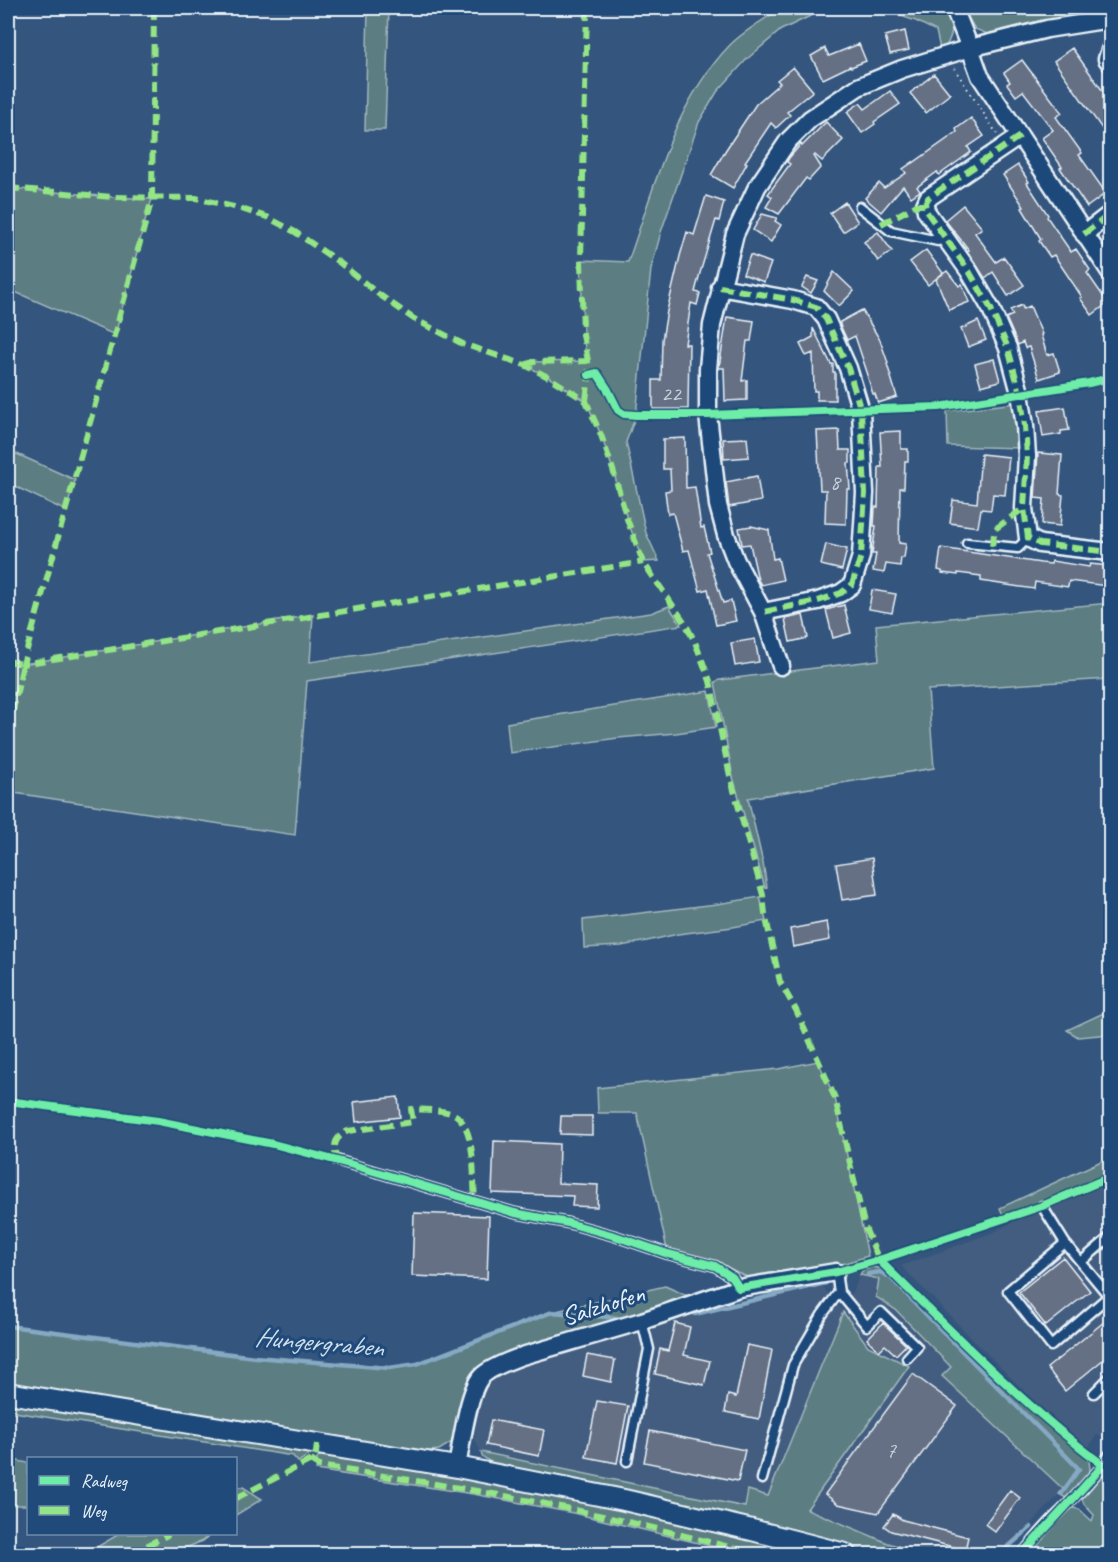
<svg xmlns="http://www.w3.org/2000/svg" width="1118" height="1562" font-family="Caveat,sans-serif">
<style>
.built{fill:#435d7f}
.green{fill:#5c7d82;stroke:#a2b7bd;stroke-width:1.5}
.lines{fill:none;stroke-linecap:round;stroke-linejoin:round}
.stream{stroke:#86a9c4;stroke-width:4.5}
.building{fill:#657084;stroke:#e8f1f8;stroke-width:1.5}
.service-casing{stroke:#e8f1f8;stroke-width:13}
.minor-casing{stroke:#e8f1f8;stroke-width:21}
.tertiary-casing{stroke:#e8f1f8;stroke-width:24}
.path{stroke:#e8f1f8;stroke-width:2;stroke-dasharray:1.5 4.5;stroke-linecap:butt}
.service{stroke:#1f4a7a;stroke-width:8}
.minor{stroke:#1f4a7a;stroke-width:16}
.tertiary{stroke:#1f4a7a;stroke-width:20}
.quiet{stroke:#94e586;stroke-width:6;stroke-dasharray:12 6;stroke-linecap:butt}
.cycleway-casing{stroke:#1f4a7a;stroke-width:11}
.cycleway{stroke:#6deda7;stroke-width:8}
.labels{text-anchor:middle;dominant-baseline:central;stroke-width:6;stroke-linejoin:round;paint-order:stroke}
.number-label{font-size:22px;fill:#c7d1db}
.street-label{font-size:26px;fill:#e8f1f8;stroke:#1f4a7a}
.water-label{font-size:27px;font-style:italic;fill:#cfdfeb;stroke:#1f4a7a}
</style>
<rect width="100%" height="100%" fill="#34557d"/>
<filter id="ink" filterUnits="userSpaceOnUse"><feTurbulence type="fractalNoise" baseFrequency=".0167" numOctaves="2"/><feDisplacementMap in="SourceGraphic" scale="12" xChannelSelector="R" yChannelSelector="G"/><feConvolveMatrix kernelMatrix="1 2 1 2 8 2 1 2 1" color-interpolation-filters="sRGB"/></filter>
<g filter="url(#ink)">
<path class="built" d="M 1110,1177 L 1110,1438 L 1097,1435 L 1088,1448 L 1032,1399 L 901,1266 L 994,1232 L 1042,1206 Z
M 860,1275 L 880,1279 L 876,1297 L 896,1310 L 952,1367 L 942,1376 L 1063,1490 L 1004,1554 L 924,1554 L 888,1543 L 806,1509 L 908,1366 L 868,1346 L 843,1312 L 767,1497 L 746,1508 L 481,1452 L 474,1439 L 482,1391 L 504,1363 L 642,1321 L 676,1320 L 785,1294 L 823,1287 L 843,1311 Z"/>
<path class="green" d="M 368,8 L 389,8 L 385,130 L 365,130 Z
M 782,8 L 827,8 L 781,30 L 747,59 L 717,92 L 699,122 L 661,232 L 651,269 L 636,415 L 626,442 L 646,533 L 659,561 L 643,562 L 627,519 L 613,470 L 601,435 L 586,401 L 550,378 L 525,365 L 532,362 L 587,361 L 583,335 L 581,260 L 628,262 C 655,187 673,104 730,45 C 745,30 765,19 782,8 Z
M 962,8 L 1110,8 L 1110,12 L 990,35 L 975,29 Z
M 900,9 L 949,17 C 954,30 952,34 946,47 L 940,49 L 936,31 L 916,21 L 898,15 Z
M 8,188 L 113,197 L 152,199 L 146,218 L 115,335 L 8,289 Z
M 1017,403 L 1021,448 L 948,446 L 947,411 Z
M 8,450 L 75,480 L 66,511 L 8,483 Z
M 1110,603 L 1110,679 L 928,690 L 934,768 L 748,798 L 763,863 L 767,887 L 765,888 L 733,777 L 715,682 L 720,680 L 879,660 L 876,625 Z
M 669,606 L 681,625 L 307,681 L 295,835 L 8,792 L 8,661 L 23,664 L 313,615 L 310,662 L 651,613 Z
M 709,691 L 716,727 L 676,733 L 618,738 L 510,753 L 507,723 Z
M 760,897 L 766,921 L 733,927 L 678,934 L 647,941 L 621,946 L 584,948 L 583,920 L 717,904 Z
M 1110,1010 L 1110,1034 L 1078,1037 L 1067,1030 Z
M 818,1061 L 835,1098 L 868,1256 L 845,1263 L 763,1281 L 745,1276 L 717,1262 L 668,1254 L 637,1113 L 598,1113 L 597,1088 L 778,1069 Z
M 1110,1157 L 1110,1177 L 1042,1206 L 1003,1215 L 1000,1208 Z
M 872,1267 L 883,1269 L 889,1274 C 953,1339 1017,1405 1089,1460 L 1090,1470 L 1066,1498 L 1059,1494 L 1063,1489 L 942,1376 L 951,1367 L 896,1310 L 876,1297 L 879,1279 L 860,1275 L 862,1271 Z
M 665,1286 L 690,1297 L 475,1373 L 454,1441 L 439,1450 L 419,1452 L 8,1386 L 8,1326 L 255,1357 L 389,1368 L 417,1364 L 552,1312 Z
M 843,1312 L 868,1346 L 909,1366 L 807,1509 L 888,1543 L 924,1554 L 877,1554 L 846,1545 L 499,1468 L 482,1456 L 481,1452 L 745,1507 L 748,1490 L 768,1496 Z
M 8,1401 L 307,1449 L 310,1454 L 298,1462 L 293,1456 L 8,1411 Z
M 324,1452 L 461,1474 L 826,1554 L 744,1554 L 573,1513 L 473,1494 L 316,1470 L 317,1459 Z
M 8,1459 L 28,1463 L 28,1505 L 8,1505 Z
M 1110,1466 L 1110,1554 L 1030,1554 L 1066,1513 L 1073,1508 L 1079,1509 L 1092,1521 L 1094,1515 L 1084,1504 L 1082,1499 Z
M 236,1487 L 243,1487 L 262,1499 L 236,1515 Z
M 117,1534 L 211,1534 L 202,1541 L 172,1554 L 85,1554 L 116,1536 Z"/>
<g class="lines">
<path class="stream" d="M 868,1274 L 880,1272 L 890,1277 C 952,1342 1016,1405 1079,1469 L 1062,1493
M 695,1314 L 826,1283
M 8,1326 L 255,1357 L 389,1368 L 417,1364 L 552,1312 L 618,1318
M 1105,1480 L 1110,1477
M 1000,1554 L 1031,1527"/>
</g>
<path class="building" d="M 905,31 L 909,50 L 890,54 L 885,36 Z
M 859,44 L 866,61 L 851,67 L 850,66 L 823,79 L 811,56 L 825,48 L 829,56 Z
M 1072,48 L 1110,101 L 1110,140 L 1054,61 Z
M 1022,60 L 1062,113 L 1056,117 L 1082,153 L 1079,155 L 1106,193 L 1087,207 L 1060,168 L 1062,167 L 1042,138 L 1053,130 L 1023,91 L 1016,96 L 1007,84 L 1010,82 L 1004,73 Z
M 793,67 L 813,91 L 787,112 L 790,115 L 776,128 L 771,123 L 745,162 L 747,163 L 733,188 L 711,175 L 725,151 L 756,104 L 780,83 L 777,80 Z
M 934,74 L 950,94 L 926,113 L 910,93 Z
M 890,91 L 900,104 L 874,122 L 875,124 L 862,133 L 847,112 L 860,103 L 865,109 Z
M 971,118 L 984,136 L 968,147 L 971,152 L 939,175 L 937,172 L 917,187 L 920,191 L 911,197 L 903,186 L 881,212 L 865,198 L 879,183 L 884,188 L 906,173 L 903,169 L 913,162 L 913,163 L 957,132 L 956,129 Z
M 826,122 L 843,140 L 822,161 L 815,155 L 814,156 L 821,167 L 809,180 L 806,178 L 779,214 L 766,207 L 772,197 L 768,194 L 790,164 L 787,162 L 789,158 L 801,144 L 802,146 Z
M 1018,165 L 1029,182 L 1027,183 L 1048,215 L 1047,217 L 1071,252 L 1076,249 L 1090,270 L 1087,273 L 1108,303 L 1092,315 L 1080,298 L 1082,297 L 1054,255 L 1050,257 L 1039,241 L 1041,239 L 1022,208 L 1024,207 L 1003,175 Z
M 706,196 L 724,202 L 719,221 L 716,220 L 700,273 L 695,292 L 700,293 L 697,305 L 691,303 L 685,344 L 689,344 L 688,409 L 653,409 L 653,380 L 661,380 L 662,340 L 667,311 L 680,256 L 687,232 L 694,235 Z
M 845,202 L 858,222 L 843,232 L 830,213 Z
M 963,205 L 982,228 L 975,233 L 996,262 L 1004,257 L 1024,285 L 1008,296 L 993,272 L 985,278 L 967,251 L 969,250 L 945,220 Z
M 762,214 L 777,218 L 775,221 L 781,225 L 771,242 L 753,230 Z
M 878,232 L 892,251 L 878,261 L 864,242 Z
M 926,250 L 943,273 L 928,285 L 910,262 Z
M 750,255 L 771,263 L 764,282 L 743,274 Z
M 947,271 L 959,286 L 962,284 L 969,302 L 949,310 L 936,279 Z
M 834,272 L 854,291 L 839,306 L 824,291 Z
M 807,277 L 818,281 L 811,293 L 802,287 Z
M 1022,305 L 1023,309 L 1030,306 L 1042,334 L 1041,335 L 1047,355 L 1054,353 L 1060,372 L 1039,379 L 1029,347 L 1025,348 L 1023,342 L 1018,345 L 1006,318 L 1013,315 L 1010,310 Z
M 862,310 L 880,340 L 888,363 L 887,364 L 897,397 L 878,403 L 875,394 L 873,394 L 867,375 L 868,375 L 855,336 L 847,340 L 840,325 L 840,322 Z
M 727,317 L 754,321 L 751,341 L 747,341 L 742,381 L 747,380 L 747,400 L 725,401 L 724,368 L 719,368 Z
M 978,321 L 986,340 L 968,347 L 961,329 Z
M 813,328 L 831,364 L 833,364 L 833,372 L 835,372 L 835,400 L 817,400 L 817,391 L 814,391 L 813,353 L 806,356 L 800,344 L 813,337 Z
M 994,359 L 1000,381 L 981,386 L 975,364 Z
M 1065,407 L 1069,430 L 1061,431 L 1061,434 L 1043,437 L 1039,411 Z
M 839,430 L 840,450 L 850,450 L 850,463 L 848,463 L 850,489 L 847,489 L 846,524 L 825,523 L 826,490 L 820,490 L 817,431 Z
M 901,431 L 901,449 L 908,449 L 908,461 L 905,461 L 904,488 L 900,488 L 899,543 L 906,544 L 904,558 L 901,558 L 900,566 L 886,564 L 884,573 L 873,571 L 876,554 L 872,554 L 876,526 L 874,526 L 875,507 L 878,507 L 879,467 L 882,467 L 880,432 Z
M 685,438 L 686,488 L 695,487 L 701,528 L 704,527 L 710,552 L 707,553 L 723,603 L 731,601 L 736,621 L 716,625 L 708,589 L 700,591 L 689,550 L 683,551 L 673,513 L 668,514 L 665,491 L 671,490 L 670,469 L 663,469 L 663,439 Z
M 747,438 L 749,457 L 724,459 L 723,439 Z
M 1038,453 L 1062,455 L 1059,494 L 1063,495 L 1060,526 L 1042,524 L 1044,499 L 1035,498 Z
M 981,454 L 1009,457 L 1005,495 L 993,494 L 991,510 L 981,509 L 978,527 L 950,523 L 953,500 L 977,503 Z
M 757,476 L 761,501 L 729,507 L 726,482 Z
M 751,526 L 769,530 L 773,559 L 778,558 L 783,580 L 761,585 L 758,580 L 750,544 L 742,545 L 739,528 Z
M 826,544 L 847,549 L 842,570 L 821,565 Z
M 941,548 L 1041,563 L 1051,564 L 1052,561 L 1089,567 L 1090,564 L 1110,566 L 1107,586 L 1069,581 L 1068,587 L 1035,582 L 1034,589 L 981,581 L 981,576 L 958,573 L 958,575 L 942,573 L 942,571 L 938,570 Z
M 872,590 L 896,594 L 892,613 L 869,609 Z
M 844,605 L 851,633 L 833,638 L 826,610 Z
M 803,615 L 808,638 L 790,642 L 785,619 Z
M 755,639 L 759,662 L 735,666 L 731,643 Z
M 872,858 L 877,895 L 842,900 L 836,864 Z
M 827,922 L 830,940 L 793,947 L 790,929 Z
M 398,1097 L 400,1117 L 356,1122 L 354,1102 Z
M 561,1116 L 592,1116 L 592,1135 L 560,1134 Z
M 494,1141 L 559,1144 L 558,1183 L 598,1185 L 597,1207 L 572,1206 L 573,1196 L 492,1193 Z
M 414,1213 L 489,1216 L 487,1279 L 412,1276 Z
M 1063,1257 L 1090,1291 L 1046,1326 L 1019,1292 Z
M 1110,1317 L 1110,1354 L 1065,1391 L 1047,1368 Z
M 675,1323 L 690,1327 L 684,1355 L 710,1361 L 704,1385 L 655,1374 L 660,1349 L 668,1351 Z
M 883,1323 L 906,1345 L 896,1355 L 885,1345 L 879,1351 L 867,1339 Z
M 747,1345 L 772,1350 L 759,1419 L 725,1412 L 728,1395 L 736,1397 Z
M 587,1355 L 615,1360 L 611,1382 L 583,1376 Z
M 913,1374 L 957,1406 L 878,1513 L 838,1504 L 825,1494 Z
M 597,1401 L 628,1406 L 617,1463 L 586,1457 Z
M 491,1420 L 544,1430 L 539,1456 L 486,1445 Z
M 650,1431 L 745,1450 L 738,1481 L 644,1462 Z
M 1010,1490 L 1020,1498 L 995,1532 L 985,1524 Z
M 893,1514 L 903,1520 L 968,1537 L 965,1550 L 891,1531 L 884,1526 Z"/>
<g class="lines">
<defs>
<path id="service" d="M 860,207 L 891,231 L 938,241 L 944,237
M 967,543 L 1018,548 L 1028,538
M 336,1160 L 515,1213 L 568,1223 L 615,1236 L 668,1254 L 715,1266 L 732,1277 L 739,1288
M 1042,1206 L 1065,1243
M 1081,1262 L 1110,1237
M 839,1292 L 867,1326 L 881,1312 L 917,1347 L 907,1358
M 1110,1295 L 1109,1296 L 1065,1243 L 1008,1291 L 1051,1346 L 1109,1296 L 1110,1298
M 1094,1393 L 1110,1377
M 627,1461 L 649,1349 L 642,1321
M 762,1479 L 793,1365 L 822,1315 L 839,1292 L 836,1272
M 1022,1554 C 1034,1540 1046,1525 1060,1512 C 1078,1494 1096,1476 1110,1454"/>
<path id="minor" d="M 954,8 L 970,48 L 980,76 L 1110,272
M 1110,50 L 1107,59 L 1110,63
M 1020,136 L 928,198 L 925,205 L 926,211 L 969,271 L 991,309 L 1008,348 L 1020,393 L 1025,426 L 1027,456 L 1024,508 L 1028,538 L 1040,544 L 1110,552
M 1084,234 L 1110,214
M 720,287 L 793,300 L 816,307 L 826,319 L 848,368 L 861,411 L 865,493 L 861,556 L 852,585 L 841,593 L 818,601 L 763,612
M 781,666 L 763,612 L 736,561 L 726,535 L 718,505 L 708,415 L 708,369 L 712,325 L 735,234 L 757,187 L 788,141 L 810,119 L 858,87 L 902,69 L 970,48 L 1047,29 L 1110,19
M 457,1467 C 461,1446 468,1392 481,1377 C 488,1369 511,1360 522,1356 L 642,1321 L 739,1288 L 836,1272"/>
<path id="tertiary" d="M 8,1393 L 457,1467 L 624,1500 L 752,1530 L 845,1554"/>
</defs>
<use href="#service" class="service-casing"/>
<use href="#minor" class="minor-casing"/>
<use href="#tertiary" class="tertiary-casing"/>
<path class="path" d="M 954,68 L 997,134"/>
<use href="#service" class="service"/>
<use href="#minor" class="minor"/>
<use href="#tertiary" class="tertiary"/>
<path class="quiet" d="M 154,8 L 152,199 L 23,664 L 643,562
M 587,8 L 581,260 L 583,335 L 588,361
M 902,8 L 939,12 L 954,8
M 1110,50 L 1107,59 L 1110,63
M 1020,136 L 928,198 L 925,205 L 926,211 L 969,271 L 991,309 L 1008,348 L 1020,393 L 1025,426 L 1027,456 L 1024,508 L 1028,538 L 1040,544 L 1110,552
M 8,188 L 113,197 L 196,198 L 238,208 L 267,217 L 295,232 L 340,263 L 377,293 L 414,319 L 463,344 L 525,365 L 550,378 L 586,401 L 601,435 L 613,470 L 627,519 L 643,562 L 685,623 L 695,642 L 710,681 L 730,776 L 763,895 L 765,914 L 780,982 L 796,1010 L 835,1098 L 865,1228 L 879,1260 L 882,1263
M 881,224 L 917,205 L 925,205
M 1084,234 L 1110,214
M 720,287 L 793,300 L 816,307 L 826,319 L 848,368 L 861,411 L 865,493 L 861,556 L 852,585 L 841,593 L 818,601 L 763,612
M 525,365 L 532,362 L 588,361 L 589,375 L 586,401
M 992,546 L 995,529 L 1024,508
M 8,661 L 23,664 L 8,733
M 332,1159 L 336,1160 C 334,1144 333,1139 348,1131 L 413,1122 L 411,1109 C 424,1110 447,1109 457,1116 C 476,1131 473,1179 475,1201
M 311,1460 L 319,1466 C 405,1479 491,1492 575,1510 C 636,1523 697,1539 757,1554
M 236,1498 L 311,1460 L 316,1453 L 317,1444
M 131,1554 L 169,1534"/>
<defs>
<path id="cycleway" d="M 589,375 L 597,373 L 608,390 L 618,410 L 624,414 L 636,415 L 708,415 L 939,407 L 1089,383 L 1110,378
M 8,1101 L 158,1121 L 273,1144 L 353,1165 L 515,1213 L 568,1223 L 615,1236 L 668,1254 L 715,1266 L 732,1277 L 739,1288 L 836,1272 L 879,1260 L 1042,1206 L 1110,1177
M 879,1260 C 951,1331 1022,1404 1103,1465 C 1077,1496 1049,1524 1022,1554"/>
</defs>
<use href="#cycleway" class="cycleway-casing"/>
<use href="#cycleway" class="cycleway"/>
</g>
</g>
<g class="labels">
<g class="number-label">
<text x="671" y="394">22</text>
<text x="835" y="482">8</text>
<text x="891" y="1450">7</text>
</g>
<g class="street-label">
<text transform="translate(603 1305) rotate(-17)">Salzhofen</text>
</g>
<g class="water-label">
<text transform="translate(319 1342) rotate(5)">Hungergraben</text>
</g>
</g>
<rect width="1118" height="1562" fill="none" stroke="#1f4a7a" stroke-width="30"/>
<rect x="15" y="15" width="1088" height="1532" fill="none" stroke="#e8f1f8" stroke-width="2" filter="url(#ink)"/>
<rect x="27" y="1457" width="210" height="78" fill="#1f4a7a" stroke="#6f8dac" stroke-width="1.5"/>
<rect x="39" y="1476" width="30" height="9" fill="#6deda7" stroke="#6f8dac" stroke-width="1.5"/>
<text x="81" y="1487" font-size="18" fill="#e8f1f8">Radweg</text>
<rect x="39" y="1506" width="30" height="9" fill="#94e586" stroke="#6f8dac" stroke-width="1.5"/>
<text x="81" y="1517" font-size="18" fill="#e8f1f8">Weg</text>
</svg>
